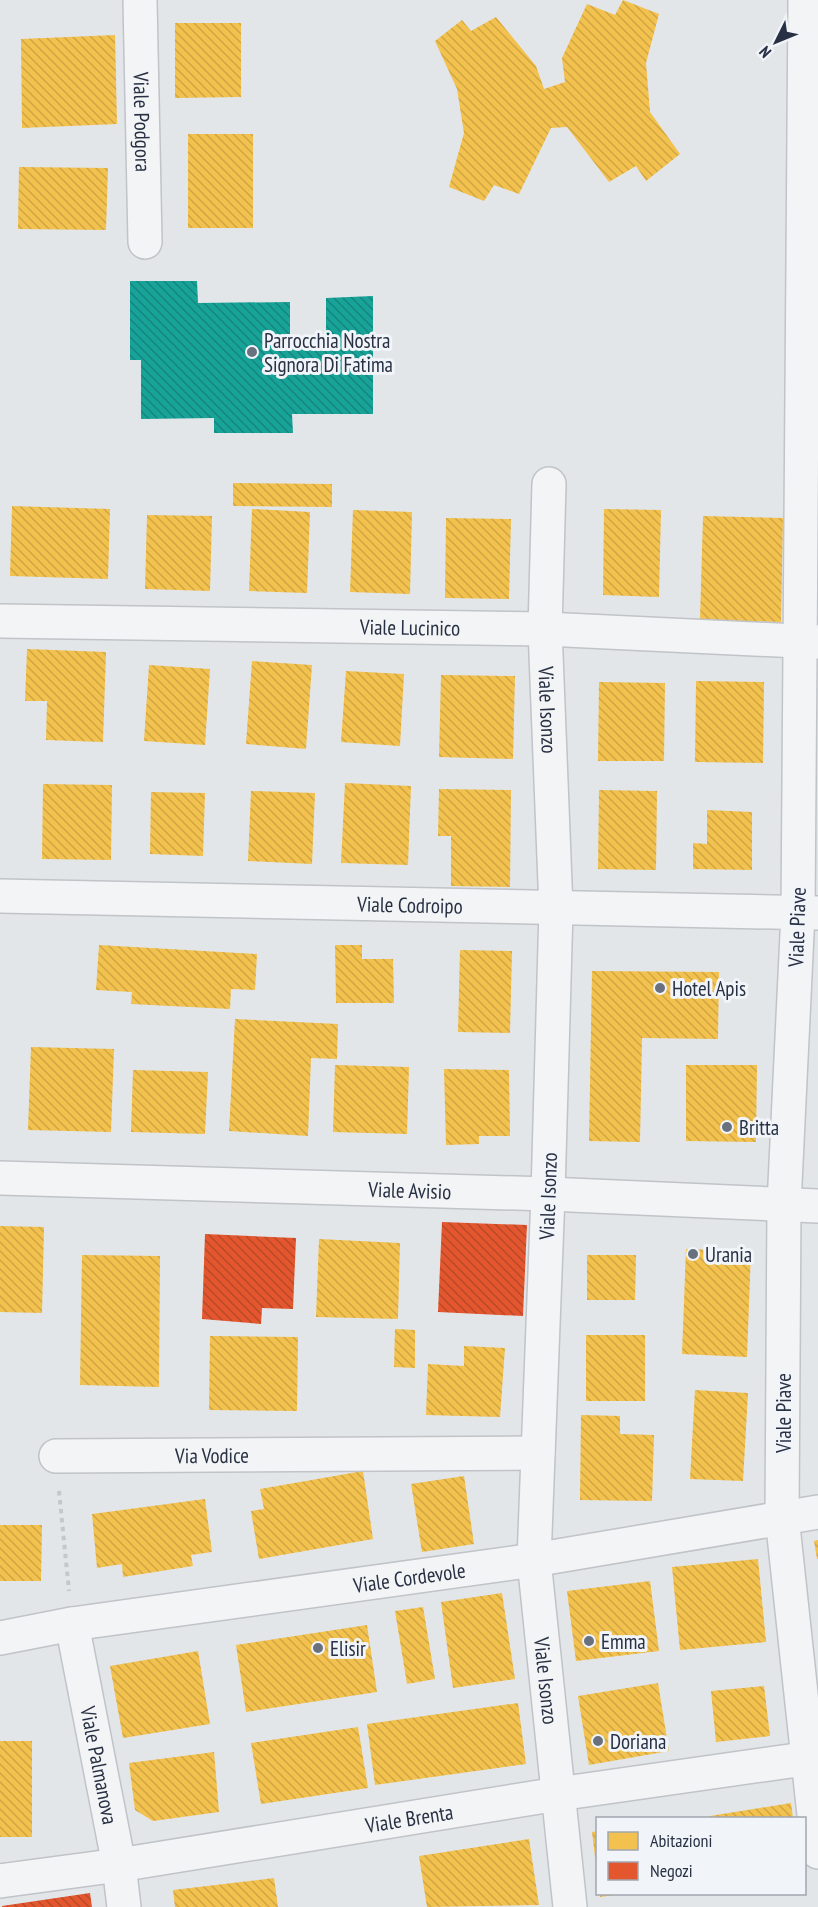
<svg xmlns="http://www.w3.org/2000/svg" width="818" height="1907" font-family="'PT Sans Narrow',sans-serif">
<style>
.homes{fill:url(#homes-back-hatch)}
.shops{fill:url(#shops-back-hatch)}
.public{fill:url(#public-back-hatch)}
.lines{fill:none;stroke-linecap:round;stroke-linejoin:round}
.street-casing{stroke:#c0c3c7;stroke-width:36}
.path{stroke:#c4c7cc;stroke-width:4;stroke-dasharray:4.5 4.5;stroke-linecap:butt}
.street{stroke:#f3f4f5;stroke-width:33}
.poi-dot{fill:#69707e;stroke:#f1f4f8;stroke-width:2}
.labels{text-anchor:middle;dominant-baseline:central;stroke-width:6;stroke-linejoin:round;paint-order:stroke}
.street-label{font-size:21px;fill:#283144;stroke:#f1f4f8}
.poi-label{font-size:21px;fill:#283144;stroke:#f1f4f8;text-anchor:start}
</style>
<defs>
<pattern id="homes-back-hatch" width="6" height="6" patternUnits="userSpaceOnUse" patternTransform="scale(1.5)"><rect width="6" height="6" fill="#f2c14e"/><path d="M-1 5l2 2M0 0l6 6M5-1l2 2" fill="none" stroke="#d0a645"/></pattern>
<pattern id="shops-back-hatch" width="6" height="6" patternUnits="userSpaceOnUse" patternTransform="scale(1.5)"><rect width="6" height="6" fill="#e4572e"/><path d="M-1 5l2 2M0 0l6 6M5-1l2 2" fill="none" stroke="#b94929"/></pattern>
<pattern id="public-back-hatch" width="6" height="6" patternUnits="userSpaceOnUse" patternTransform="scale(1.5)"><rect width="6" height="6" fill="#17a398"/><path d="M-1 5l2 2M0 0l6 6M5-1l2 2" fill="none" stroke="#15857e"/></pattern>
</defs>
<rect width="100%" height="100%" fill="#e3e6e9"/>
<path class="homes" d="M 623,0 L 659,14 L 646,63 L 650,112 L 680,154 L 646,181 L 636,166 L 609,182 L 567,127 L 551,128 L 519,194 L 494,185 L 484,201 L 449,187 L 464,133 L 457,89 L 435,41 L 462,20 L 471,31 L 496,17 L 536,66 L 544,89 L 565,82 L 562,58 L 587,4 L 615,15 Z
M 175,23 L 241,23 L 241,97 L 175,98 Z
M 115,35 L 117,124 L 22,128 L 21,39 Z
M 188,134 L 253,134 L 253,228 L 188,228 Z
M 19,167 L 108,168 L 106,230 L 18,229 Z
M 233,483 L 332,484 L 332,507 L 233,506 Z
M 12,506 L 110,509 L 108,579 L 10,576 Z
M 252,509 L 310,512 L 307,593 L 249,591 Z
M 604,509 L 661,510 L 659,597 L 603,595 Z
M 353,510 L 412,512 L 410,594 L 350,592 Z
M 147,515 L 212,516 L 210,591 L 145,589 Z
M 703,516 L 783,518 L 781,622 L 700,620 Z
M 446,518 L 511,519 L 509,599 L 445,598 Z
M 27,649 L 106,652 L 103,742 L 46,740 L 47,701 L 25,701 Z
M 252,661 L 312,665 L 306,749 L 246,744 Z
M 149,665 L 210,669 L 205,745 L 144,741 Z
M 346,671 L 404,674 L 400,746 L 341,742 Z
M 441,675 L 515,676 L 513,759 L 439,757 Z
M 696,681 L 764,682 L 763,763 L 695,762 Z
M 599,682 L 665,683 L 664,761 L 598,761 Z
M 345,783 L 411,786 L 408,865 L 341,863 Z
M 43,784 L 112,785 L 111,860 L 42,859 Z
M 439,789 L 511,790 L 510,887 L 451,886 L 451,836 L 438,836 Z
M 599,790 L 657,791 L 656,870 L 598,869 Z
M 251,791 L 315,793 L 312,864 L 248,861 Z
M 151,792 L 205,793 L 203,856 L 150,854 Z
M 707,810 L 752,812 L 752,870 L 693,869 L 693,843 L 707,844 Z
M 99,945 L 257,954 L 255,990 L 231,989 L 230,1009 L 131,1004 L 132,992 L 96,990 Z
M 335,945 L 362,945 L 362,959 L 393,959 L 394,1003 L 336,1003 Z
M 460,950 L 512,951 L 510,1033 L 458,1032 Z
M 592,971 L 719,972 L 718,1039 L 642,1038 L 640,1142 L 589,1141 Z
M 235,1019 L 338,1024 L 337,1059 L 311,1058 L 308,1136 L 229,1131 Z
M 31,1047 L 114,1049 L 111,1132 L 28,1130 Z
M 335,1065 L 409,1067 L 407,1134 L 333,1132 Z
M 686,1065 L 757,1065 L 756,1142 L 686,1141 Z
M 444,1069 L 509,1070 L 510,1136 L 479,1136 L 479,1144 L 446,1145 Z
M 133,1070 L 208,1072 L 205,1134 L 131,1132 Z
M 0,1226 L 44,1227 L 42,1313 L 0,1312 Z
M 319,1239 L 400,1243 L 398,1319 L 316,1317 Z
M 686,1249 L 751,1251 L 747,1357 L 682,1354 Z
M 82,1255 L 160,1256 L 159,1387 L 80,1385 Z
M 587,1255 L 636,1255 L 635,1300 L 587,1300 Z
M 395,1329 L 415,1330 L 415,1368 L 394,1367 Z
M 586,1335 L 645,1335 L 645,1401 L 586,1401 Z
M 210,1336 L 298,1337 L 297,1411 L 209,1410 Z
M 464,1346 L 505,1348 L 500,1417 L 426,1415 L 428,1364 L 464,1366 Z
M 695,1390 L 748,1393 L 743,1481 L 690,1479 Z
M 581,1415 L 620,1416 L 620,1434 L 654,1435 L 652,1501 L 580,1500 Z
M 363,1471 L 373,1539 L 259,1559 L 251,1511 L 264,1509 L 260,1489 Z
M 464,1476 L 474,1544 L 422,1552 L 411,1484 Z
M 205,1499 L 212,1552 L 191,1555 L 193,1566 L 123,1577 L 122,1564 L 97,1568 L 92,1514 Z
M 0,1525 L 42,1525 L 41,1581 L 0,1581 Z
M 818,1540 L 818,1559 L 817,1559 L 814,1541 Z
M 758,1559 L 766,1642 L 680,1650 L 672,1567 Z
M 650,1581 L 659,1651 L 576,1661 L 567,1591 Z
M 502,1593 L 515,1679 L 453,1688 L 441,1602 Z
M 423,1607 L 435,1679 L 407,1684 L 395,1611 Z
M 367,1625 L 377,1692 L 246,1712 L 236,1645 Z
M 198,1651 L 210,1724 L 123,1738 L 110,1666 Z
M 658,1683 L 669,1751 L 589,1765 L 578,1696 Z
M 764,1686 L 770,1736 L 716,1742 L 711,1691 Z
M 518,1703 L 526,1764 L 375,1785 L 367,1724 Z
M 358,1727 L 368,1788 L 261,1804 L 251,1743 Z
M 0,1741 L 32,1741 L 32,1837 L 0,1837 Z
M 214,1752 L 219,1812 L 153,1821 L 135,1810 L 129,1763 Z
M 791,1803 L 793,1818 L 710,1818 L 710,1816 Z
M 598,1831 L 598,1865 L 596,1865 L 592,1832 Z
M 529,1839 L 539,1905 L 427,1907 L 419,1856 Z
M 274,1878 L 278,1907 L 175,1907 L 173,1890 Z
M 600,1894 L 615,1894 L 615,1895 L 600,1897 Z"/>
<path class="shops" d="M 442,1222 L 527,1225 L 523,1316 L 438,1312 Z
M 205,1234 L 296,1238 L 293,1309 L 262,1308 L 261,1324 L 202,1319 Z
M 90,1893 L 92,1907 L 2,1907 L 2,1906 Z"/>
<path class="public" d="M 130,281 L 197,281 L 198,303 L 290,302 L 290,345 L 326,345 L 326,298 L 373,296 L 373,414 L 292,414 L 293,433 L 214,433 L 214,418 L 141,419 L 141,360 L 130,360 Z"/>
<g class="lines">
<defs>
<g id="street">
<path id="s1" d="M 140,0 L 145,242"/>
<path d="M 805,0 L 798,913 L 784,1205 L 782,1517 L 818,1852"/>
<path id="s2" d="M 549,484 L 545,629 L 556,909 L 548,1194 L 534,1560 L 570,1907"/>
<path id="s3" d="M 0,621 L 545,629 L 818,642"/>
<path id="s4" d="M 0,896 L 818,913"/>
<path id="s5" d="M 0,1178 L 548,1194 L 818,1206"/>
<path id="s6" d="M 56,1456 L 538,1453"/>
<path id="s7" d="M 72,1624 L 119,1865 L 124,1907"/>
<path id="s8" d="M 0,1638 L 72,1624 L 534,1560 L 818,1512"/>
<path id="s9" d="M 0,1881 L 119,1865 L 558,1794 L 818,1757"/>
</g>
</defs>
<use href="#street" class="street-casing"/>
<path class="path" d="M 59,1491 L 69,1591"/>
<use href="#street" class="street"/>
</g>
<g class="poi-dot">
<circle cx="252" cy="352" r="6"/>
<circle cx="660" cy="988" r="6"/>
<circle cx="727" cy="1127" r="6"/>
<circle cx="693" cy="1254" r="6"/>
<circle cx="589" cy="1641" r="6"/>
<circle cx="318" cy="1648" r="6"/>
<circle cx="598" cy="1741" r="6"/>
</g>
<g class="labels">
<g class="street-label">
<text stroke="none"><textPath href="#s1" startOffset="122">Viale Podgora</textPath></text>
<text stroke="none"><textPath href="#s3" startOffset="410">Viale Lucinico</textPath></text>
<text stroke="none"><textPath href="#s2" startOffset="226">Viale Isonzo</textPath></text>
<text stroke="none"><textPath href="#s4" startOffset="410">Viale Codroipo</textPath></text>
<text transform="translate(797 927) rotate(-88)">Viale Piave</text>
<text stroke="none"><textPath href="#s5" startOffset="410">Viale Avisio</textPath></text>
<text transform="translate(548 1196) rotate(-88)">Viale Isonzo</text>
<text transform="translate(783 1413) rotate(-90)">Viale Piave</text>
<text stroke="none"><textPath href="#s6" startOffset="156">Via Vodice</textPath></text>
<text stroke="none"><textPath href="#s8" startOffset="414">Viale Cordevole</textPath></text>
<text stroke="none"><textPath href="#s2" startOffset="1198">Viale Isonzo</textPath></text>
<text stroke="none"><textPath href="#s7" startOffset="144">Viale Palmanova</textPath></text>
<text stroke="none"><textPath href="#s9" startOffset="414">Viale Brenta</textPath></text>
</g>
<g class="poi-label">
<text x="264" y="340">Parrocchia Nostra<tspan x="264" dy="24">Signora Di Fatima</tspan></text>
<text x="672" y="988">Hotel Apis</text>
<text x="739" y="1127">Britta</text>
<text x="705" y="1254">Urania</text>
<text x="601" y="1641">Emma</text>
<text x="330" y="1648">Elisir</text>
<text x="610" y="1741">Doriana</text>
</g>
</g>
<rect x="596" y="1817" width="210" height="78" fill="#f1f4f8" stroke="#a1a6b0" stroke-width="1.5"/>
<rect x="608" y="1832" width="30" height="18" fill="#f2c14e" stroke="#a1a6b0" stroke-width="1.5"/>
<text x="650" y="1847" font-size="18" fill="#283144">Abitazioni</text>
<rect x="608" y="1862" width="30" height="18" fill="#e4572e" stroke="#a1a6b0" stroke-width="1.5"/>
<text x="650" y="1877" font-size="18" fill="#283144">Negozi</text>
<g transform="translate(776 42) rotate(227)" stroke="#f1f4f8" stroke-width="4.5" paint-order="stroke">
<path d="M0-4.5L10 22L0 15L-10 22Z" fill="#283144"/>
<text y="-9" font-size="16" font-weight="bold" text-anchor="middle" fill="#283144">N</text>
</g>
</svg>
